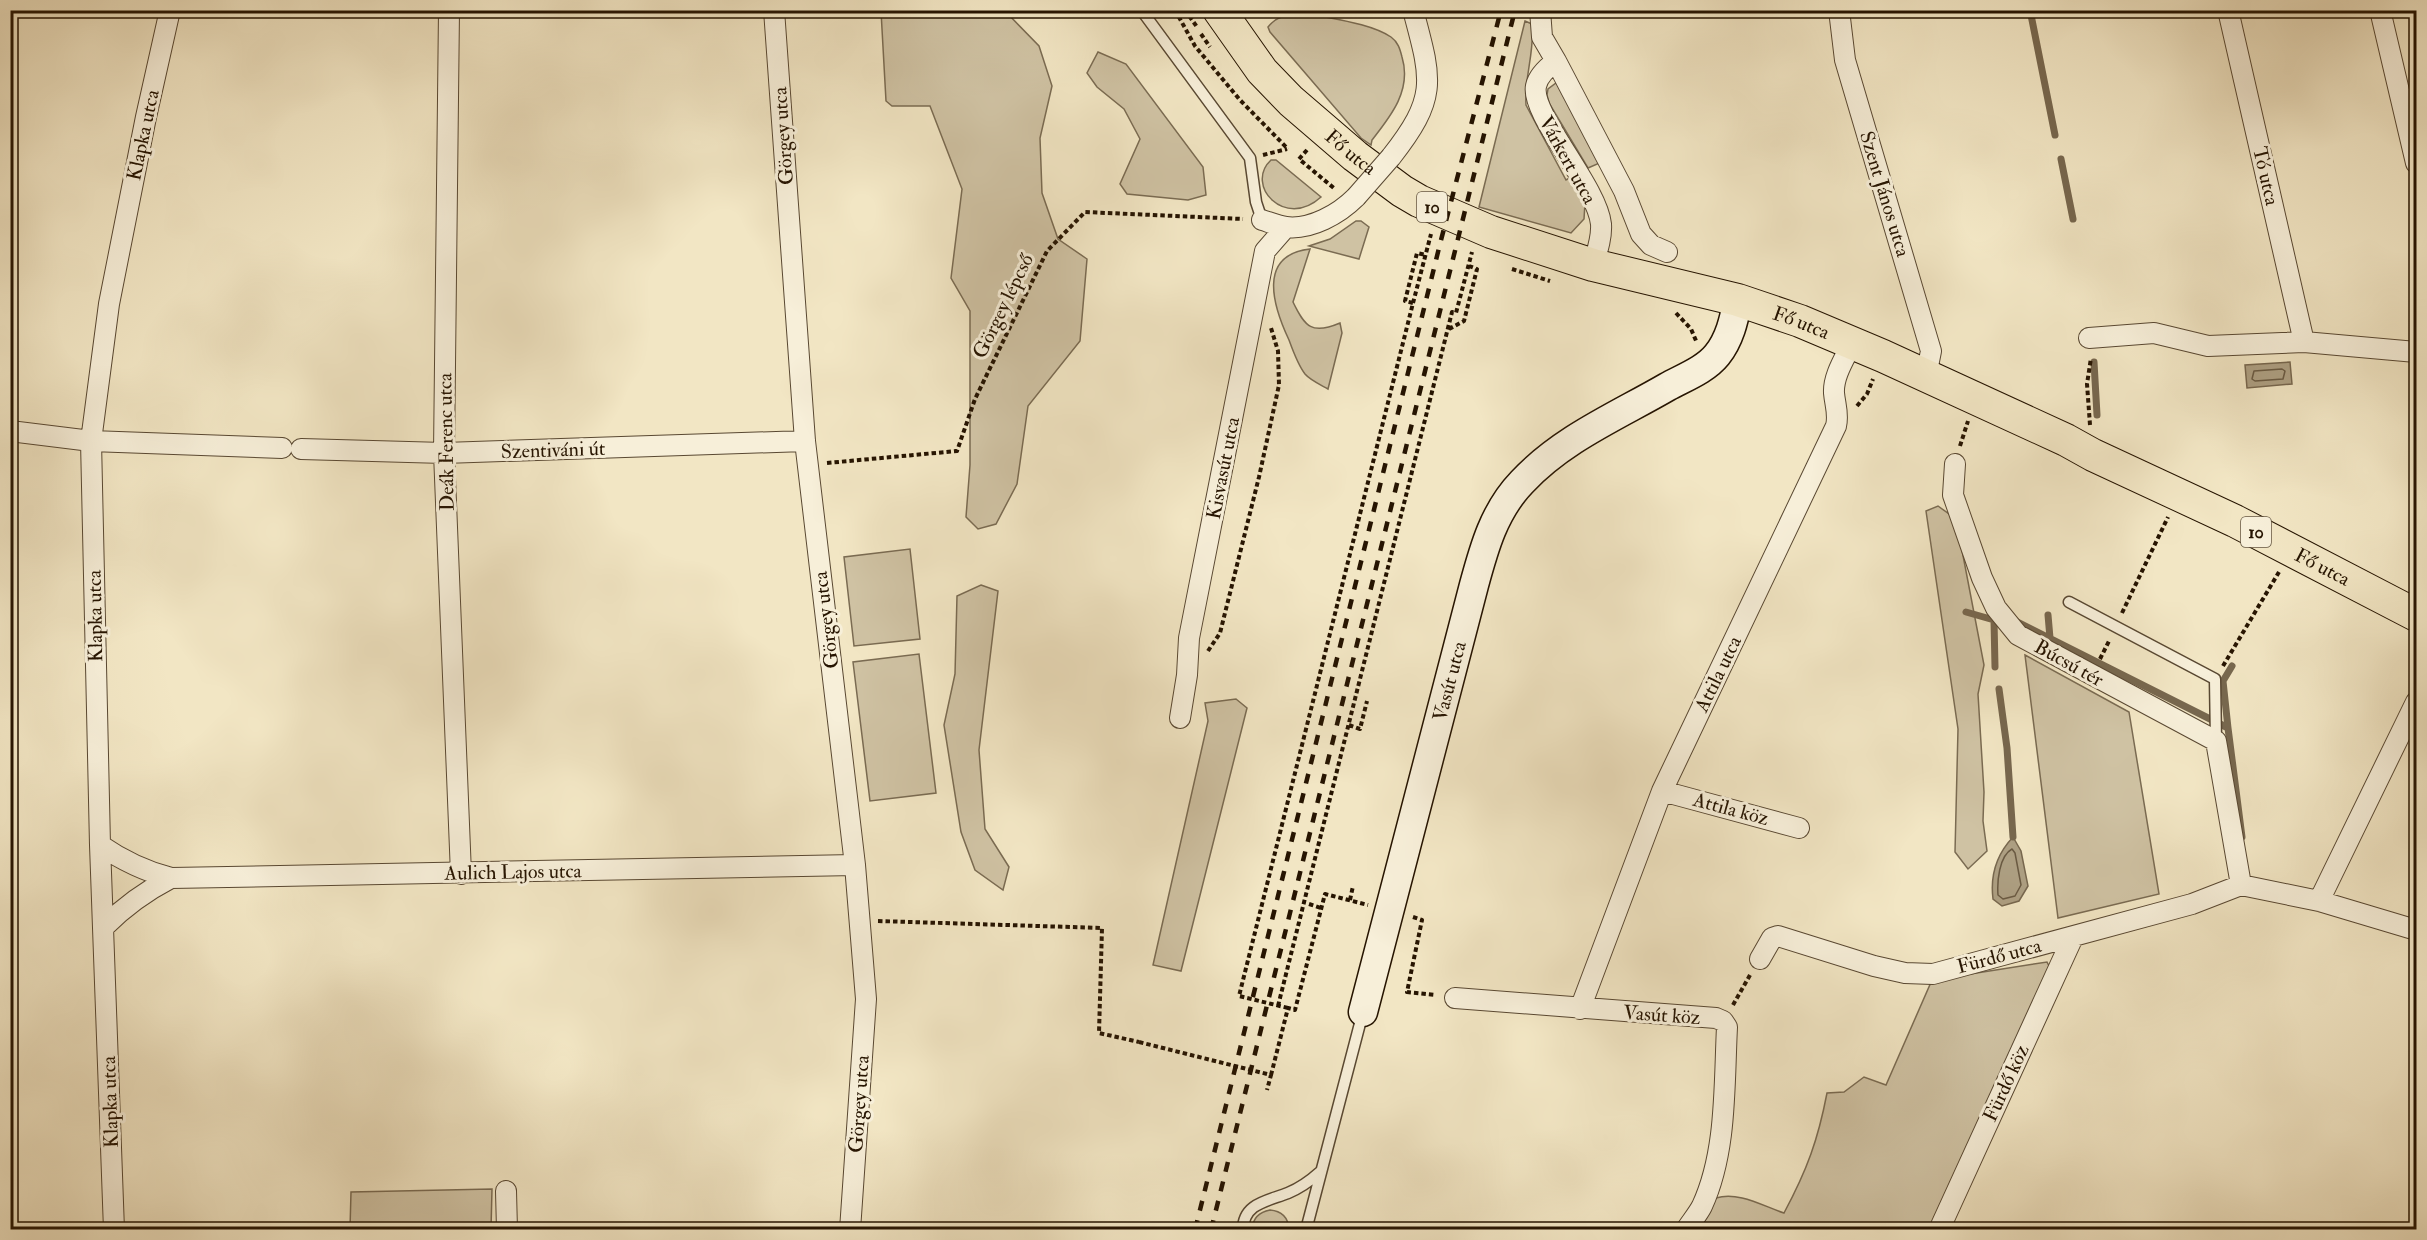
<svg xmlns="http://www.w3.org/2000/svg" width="2427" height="1240" font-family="'IM FELL Double Pica',serif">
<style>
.green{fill:#cfc2a3;stroke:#7a6b52;stroke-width:1.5}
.water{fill:#ad9f82;stroke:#77674e;stroke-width:1.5}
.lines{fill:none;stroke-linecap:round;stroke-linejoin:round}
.shore{stroke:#6a5a42;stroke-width:1.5}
.stream{stroke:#77674e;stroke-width:7}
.lane-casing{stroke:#594832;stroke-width:13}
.street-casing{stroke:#594832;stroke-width:22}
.secondary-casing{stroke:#261401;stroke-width:31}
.primary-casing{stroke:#261401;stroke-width:34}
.path{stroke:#261401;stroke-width:4;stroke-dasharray:4.5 3;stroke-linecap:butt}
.lane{stroke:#f7efd9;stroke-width:10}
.street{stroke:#f7efd9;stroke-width:20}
.secondary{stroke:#f7efd9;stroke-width:28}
.primary{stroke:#f2e6c4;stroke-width:32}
.rail{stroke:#261401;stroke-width:4.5;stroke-dasharray:10 10;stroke-linecap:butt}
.street-bridge-casing{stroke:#594832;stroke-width:22;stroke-linecap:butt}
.path-bridge{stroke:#261401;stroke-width:4;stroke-dasharray:4.5 3;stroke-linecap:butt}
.street-bridge{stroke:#f7efd9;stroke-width:20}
.labels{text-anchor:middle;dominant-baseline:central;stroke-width:6;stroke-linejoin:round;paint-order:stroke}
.shield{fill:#f7efd9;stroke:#655642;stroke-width:1.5}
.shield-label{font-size:18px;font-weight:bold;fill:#261401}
.street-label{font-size:20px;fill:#261401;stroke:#f7efd9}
</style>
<rect width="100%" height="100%" fill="#f2e6c4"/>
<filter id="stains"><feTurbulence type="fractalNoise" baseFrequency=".00333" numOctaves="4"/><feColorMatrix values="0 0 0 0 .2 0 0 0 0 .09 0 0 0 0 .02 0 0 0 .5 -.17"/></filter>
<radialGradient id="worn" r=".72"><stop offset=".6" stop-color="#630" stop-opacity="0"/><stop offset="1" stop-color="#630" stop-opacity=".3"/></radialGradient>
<path class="green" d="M 881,11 L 1005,11 L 1039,46 L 1052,86 L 1040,138 L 1042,193 L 1058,239 L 1087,259 L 1080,341 L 1028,406 L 1017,484 L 996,524 L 978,529 L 966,517 L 970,465 L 970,311 L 951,278 L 962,189 L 930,106 L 892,106 L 886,101 Z
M 1306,13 C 1332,19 1370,23 1391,37 C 1398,42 1400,49 1402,57 C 1412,90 1391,116 1372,140 L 1371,145 L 1361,138 L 1270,32 L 1268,27 C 1278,14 1291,15 1306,13 Z
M 1525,21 L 1532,24 C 1535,52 1524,77 1526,105 L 1566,180 L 1571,177 L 1585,203 L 1584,219 L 1571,233 L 1479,207 Z
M 1098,52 L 1126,64 L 1203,167 L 1206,195 L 1188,200 L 1127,194 L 1120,184 L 1140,139 L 1124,109 L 1097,87 L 1087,73 Z
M 1556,83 L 1561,83 L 1602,162 L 1588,168 L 1549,103 L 1547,95 L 1548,89 Z
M 1271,160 L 1276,160 L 1321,197 C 1285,230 1244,185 1271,160 Z
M 1356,221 L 1361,221 L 1369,227 L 1359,259 L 1309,246 L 1330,239 Z
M 1310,249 L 1293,302 C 1305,327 1312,335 1340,323 L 1342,333 L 1328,389 C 1321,385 1310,380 1305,374 C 1298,365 1293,351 1289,340 C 1273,306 1257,255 1310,249 Z
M 1938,506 L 1956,519 L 1984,665 L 1978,694 L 1984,792 L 1983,821 L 1987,851 L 1968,869 L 1955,852 L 1958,729 L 1926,511 Z
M 910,549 L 920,639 L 854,646 L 844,557 Z
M 981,585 L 998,591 L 979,750 L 985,829 L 1009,867 L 1003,890 L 975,870 L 961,832 L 944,725 L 955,674 L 957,596 Z
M 919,654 L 936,793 L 870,801 L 853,662 Z
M 2025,655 L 2129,712 L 2159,894 L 2058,918 Z
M 1236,699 L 1247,708 L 1181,971 L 1153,965 L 1208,721 L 1205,703 Z
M 2047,962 L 2050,968 L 1929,1229 L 1697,1230 L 1716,1198 C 1738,1191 1763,1206 1784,1213 C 1807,1170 1818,1140 1827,1093 L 1844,1092 L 1864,1077 L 1886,1085 L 1932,980 Z
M 492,1189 L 491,1229 L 350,1229 L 351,1192 Z
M 1270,1210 C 1282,1211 1288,1217 1289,1229 L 1252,1229 C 1253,1218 1259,1212 1270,1210 Z"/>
<path class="water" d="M 2290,362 L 2292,384 L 2247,388 L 2245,365 Z
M 2013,837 L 2021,851 L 2028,886 L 2019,901 L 2002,906 L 1993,899 C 1990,875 1996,855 2013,837 Z"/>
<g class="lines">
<path class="shore" d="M 2282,369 L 2285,371 L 2283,379 L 2255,381 L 2252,379 L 2254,371 Z
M 2012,849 L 2015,853 L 2021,885 L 2015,896 L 2003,899 L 1998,895 C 1997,882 1999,856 2012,849 Z"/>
<path class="stream" d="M 2030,10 L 2055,135
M 2061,159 L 2073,219
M 2094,362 L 2097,415
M 1966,612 L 1994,620 L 1995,667
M 2048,615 L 2050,638
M 2017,622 L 2228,728 L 2242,837
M 1999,689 L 2007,748 L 2013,837
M 2228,728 L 2223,681 L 2232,666"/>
<defs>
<path id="lane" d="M 1145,10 L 1145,15 L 1250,158 L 1256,202 L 1262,220
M 2069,602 L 2215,679 L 2216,741
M 1243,1230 C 1243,1203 1268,1201 1288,1193 C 1300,1188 1310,1181 1320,1172
M 1306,1230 L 1363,1012"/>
<path id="street" d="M 449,10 L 444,453 L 461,874
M 774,10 L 805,441 L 855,865 L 866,999 L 850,1230
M 1540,10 L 1542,37 L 1556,61 C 1548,67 1538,76 1536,86 C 1530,114 1597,186 1601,224 C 1602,238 1597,252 1593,265
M 1839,10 L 1845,60 L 1931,351 L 1926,376
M 2228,10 L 2304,342
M 2380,10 L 2416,163
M 1556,61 L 1624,191 L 1641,234 L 1651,245 L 1667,252
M 1391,157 C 1438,97 1432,81 1413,10
M 1262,220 C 1269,222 1278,226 1286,227 C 1311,230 1339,214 1356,197
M 2089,338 L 2154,333 L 2208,346 L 2304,342 L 2416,352
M 10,431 L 91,441 L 282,448
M 301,449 L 444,453 L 805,441
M 1955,464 L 1953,495 L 1982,578 L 1996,608 L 2018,635 L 2216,741 L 2241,885
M 1180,718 L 1187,675 L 1189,638 L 1265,251 L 1286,227
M 1662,791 L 1799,828
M 100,845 C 123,861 144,871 171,878
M 2319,901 L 2416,702
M 105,926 C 125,906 146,891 171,878 L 855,865
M 1760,959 L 1772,938 L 1778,936 L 1874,966 L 1905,973 L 1933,974 L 2192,904 L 2241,885 L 2319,901 L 2416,930
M 1455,998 L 1716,1018 L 1723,1021 L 1727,1027 C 1724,1085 1727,1152 1702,1206 C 1698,1214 1691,1222 1686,1230
M 1580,1009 L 1662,791 L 1836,426 C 1839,414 1835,405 1834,393 C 1833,376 1845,358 1852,343
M 506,1191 L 507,1230
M 114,1230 L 100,845 L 91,441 L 109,304 L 146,117 L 170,10
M 1939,1230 L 2073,937"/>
<g id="secondary">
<path id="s1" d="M 1363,1012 L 1474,585 C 1484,548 1494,511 1522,482 C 1562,439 1617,416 1667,387 C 1683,378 1705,370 1717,355 C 1730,339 1734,319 1738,300"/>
</g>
<g id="primary">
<path id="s2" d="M 1219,10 L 1262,71 L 1291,101 L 1355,156 L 1402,191 L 1419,201 L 1491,232 L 1593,265 L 1738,300 L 1800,321 L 1883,356 L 2066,440 L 2093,455 L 2235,521 L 2416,615"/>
</g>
</defs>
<use href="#lane" class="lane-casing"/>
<use href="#street" class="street-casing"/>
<use href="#secondary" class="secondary-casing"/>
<use href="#primary" class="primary-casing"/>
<path class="path" d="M 1175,10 L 1195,46 L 1240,100 L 1288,149
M 1185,10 L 1197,27
M 1201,34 L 1210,47
M 1307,150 L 1299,159 L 1335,189
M 1263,155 L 1287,149
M 1512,269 L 1550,281
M 1413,303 L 1431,234
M 1676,313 L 1691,329 L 1697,343
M 1449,329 L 1464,321 L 1477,269 L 1469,266
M 1857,406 L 1867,394 L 1873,379
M 2090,425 L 2087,384 L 2091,358
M 1960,446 L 1968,421
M 827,463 L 957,451 L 975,399 L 1047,251 L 1085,212 L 1243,219
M 2122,613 L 2168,517
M 1208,651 L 1220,633 L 1259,477 L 1279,385 L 1278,351 L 1271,328
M 2100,659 L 2110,639
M 2223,666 L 2279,572
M 1349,725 L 1360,729 L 1367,701
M 1350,900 L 1353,886
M 1309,904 L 1321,908
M 1413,917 L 1422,920 L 1407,992 L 1436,995
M 878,921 L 1102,928 L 1099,1033 L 1139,1042
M 1733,1005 L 1750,975
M 1278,1006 L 1452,312 L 1456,313 L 1472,252
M 1288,1008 L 1239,996 L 1413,303 L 1405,301 L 1417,253 L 1426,255
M 1271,1075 L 1288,1008 L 1295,1010 L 1325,894 L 1368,905"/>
<use href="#lane" class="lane"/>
<use href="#street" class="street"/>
<use href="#secondary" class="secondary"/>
<use href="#primary" class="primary"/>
<path class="rail" d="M 1195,1230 L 1440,244 L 1501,10
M 1211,1230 L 1515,10"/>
<defs>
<path id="street-bridge" d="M 1356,197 L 1391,157"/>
</defs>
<use href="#street-bridge" class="street-bridge-casing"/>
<path class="path-bridge" d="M 1139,1042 L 1271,1075 L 1267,1090"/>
<use href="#street-bridge" class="street-bridge"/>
</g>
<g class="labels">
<g class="shield">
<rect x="1417" y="192" width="30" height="30" rx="4.5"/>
<rect x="2241" y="517" width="30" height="30" rx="4.5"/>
</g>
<g class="shield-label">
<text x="1432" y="207">10</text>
<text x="2256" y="532">10</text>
</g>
<g class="street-label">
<text transform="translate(143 135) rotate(-78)">Klapka utca</text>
<text transform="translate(783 136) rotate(-94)">Görgey utca</text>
<text stroke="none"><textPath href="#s2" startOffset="195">Fő utca</textPath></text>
<text transform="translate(1568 160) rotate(61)">Várkert utca</text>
<text transform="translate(2266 176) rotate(77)">Tó utca</text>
<text transform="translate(1885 194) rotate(73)">Szent János utca</text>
<text transform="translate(1003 306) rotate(-64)">Görgey lépcső</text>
<text stroke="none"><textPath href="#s2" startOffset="681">Fő utca</textPath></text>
<text transform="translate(446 442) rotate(-91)">Deák Ferenc utca</text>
<text transform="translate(553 450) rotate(-2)">Szentiváni út</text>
<text transform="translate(1223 468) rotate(-79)">Kisvasút utca</text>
<text stroke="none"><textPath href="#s2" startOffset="1257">Fő utca</textPath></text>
<text transform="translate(95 616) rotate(-91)">Klapka utca</text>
<text transform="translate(826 620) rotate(-97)">Görgey utca</text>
<text transform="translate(2069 663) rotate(29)">Búcsú tér</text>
<text transform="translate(1718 674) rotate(-64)">Attila utca</text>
<text stroke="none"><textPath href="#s1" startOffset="342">Vasút utca</textPath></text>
<text transform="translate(1731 809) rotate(15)">Attila köz</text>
<text transform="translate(513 872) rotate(-1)">Aulich Lajos utca</text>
<text transform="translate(1999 956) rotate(-15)">Fürdő utca</text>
<text transform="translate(1662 1015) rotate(4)">Vasút köz</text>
<text transform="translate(2006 1083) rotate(-65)">Fürdő köz</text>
<text transform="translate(110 1102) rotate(-92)">Klapka utca</text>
<text transform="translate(859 1104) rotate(-86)">Görgey utca</text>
</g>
</g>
<rect width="2427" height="1240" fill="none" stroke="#f2e6c4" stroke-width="36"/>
<rect x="12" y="12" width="2403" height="1216" fill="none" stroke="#261401" stroke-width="3"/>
<rect x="18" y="18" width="2391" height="1204" fill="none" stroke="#261401" stroke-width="1.5"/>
<rect width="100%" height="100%" filter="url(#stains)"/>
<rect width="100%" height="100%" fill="url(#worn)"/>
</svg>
